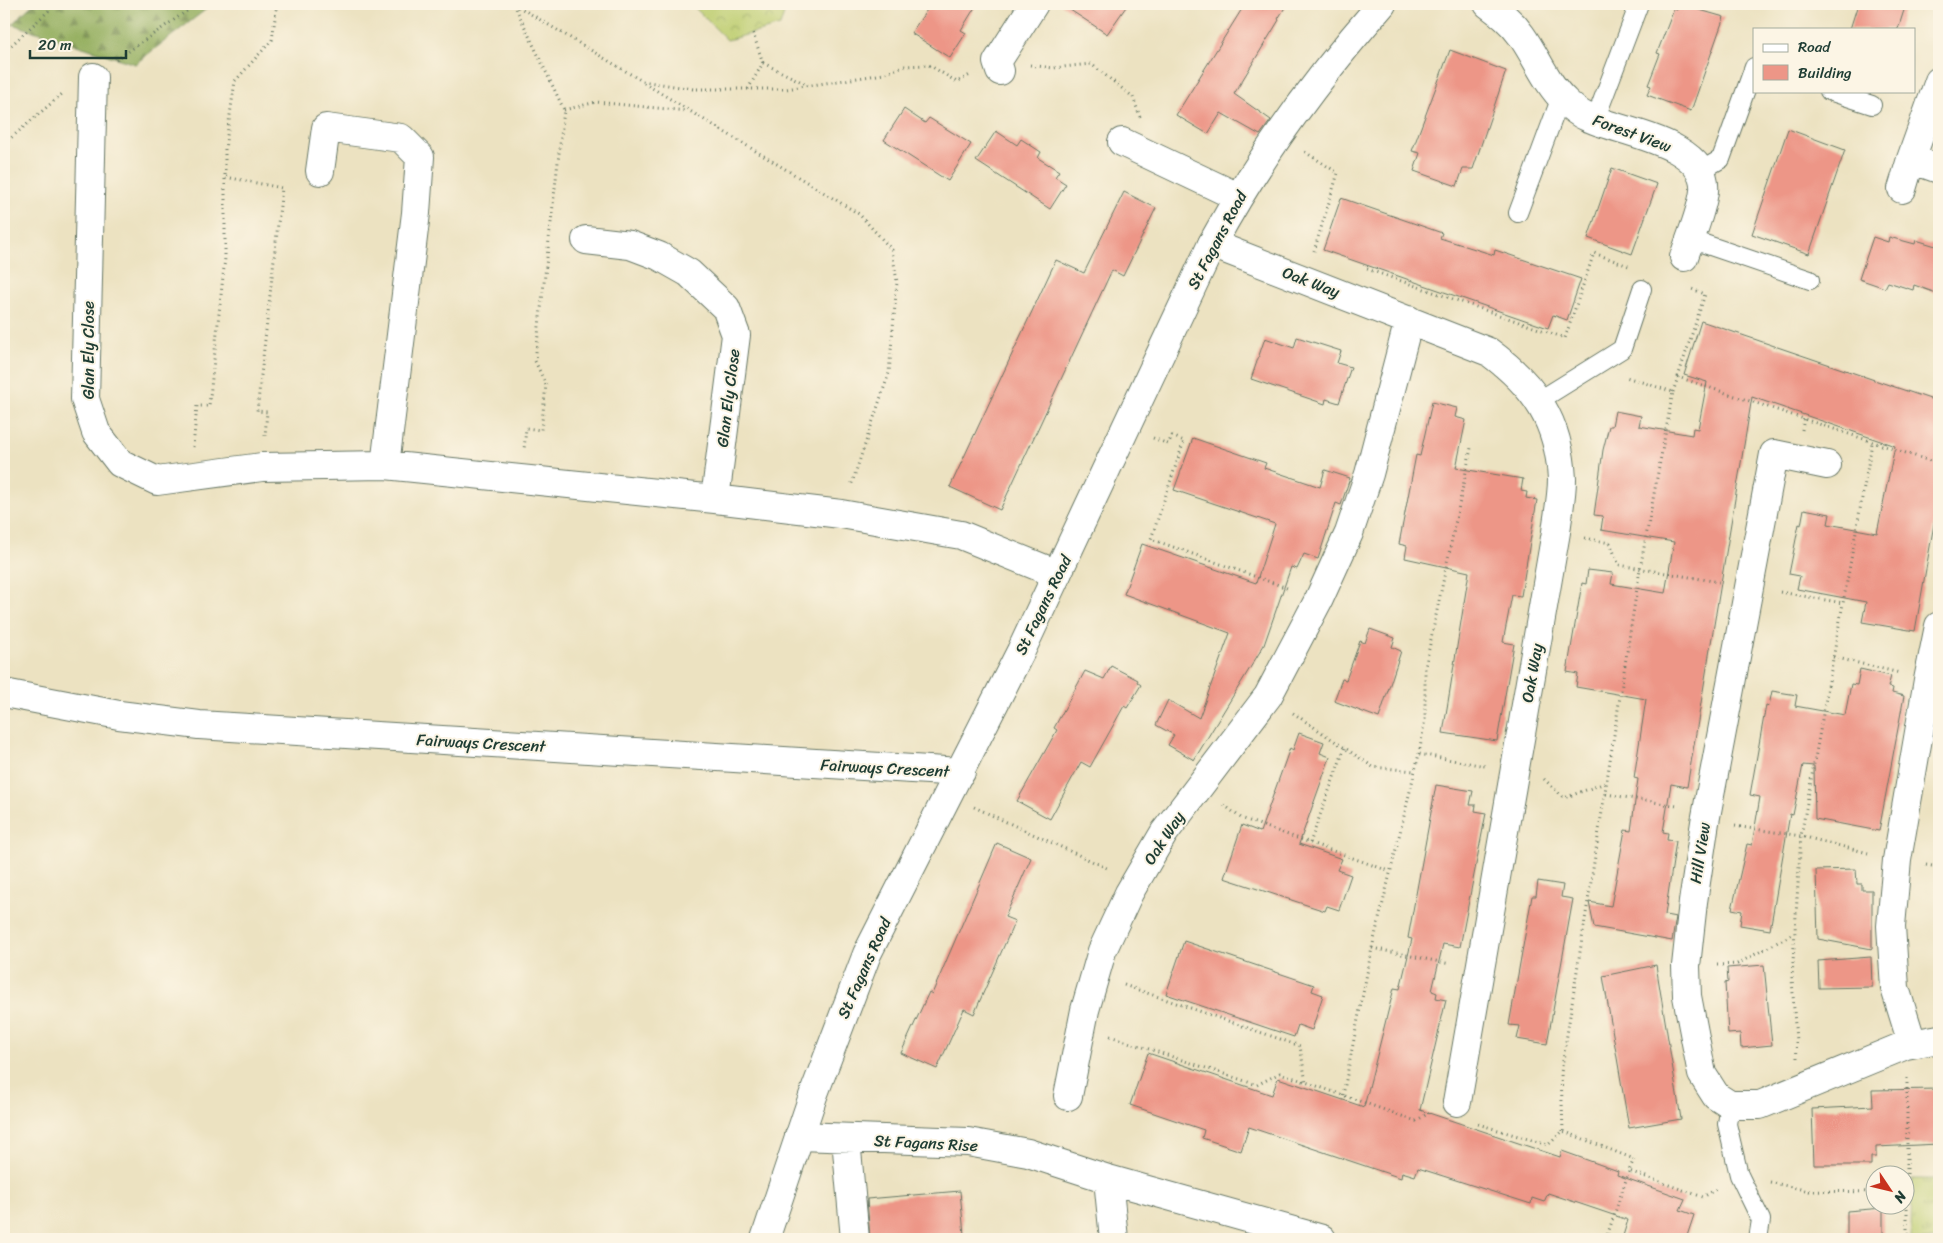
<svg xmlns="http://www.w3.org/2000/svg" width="1943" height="1243" font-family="Sriracha,sans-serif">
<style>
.grass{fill:url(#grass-tufts);stroke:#6e8552}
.forest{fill:url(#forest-firs);stroke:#5a764b}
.park{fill:url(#park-crowns);stroke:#6e8552}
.building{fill:#ed9687}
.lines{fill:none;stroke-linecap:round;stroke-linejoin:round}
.lane-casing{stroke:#677765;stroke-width:20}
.street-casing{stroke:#677765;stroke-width:30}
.secondary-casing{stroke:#677765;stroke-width:30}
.path{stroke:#677765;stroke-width:3;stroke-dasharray:1 4;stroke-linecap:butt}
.lane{stroke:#fff;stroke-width:18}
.street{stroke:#fff;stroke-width:28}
.secondary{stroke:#fff;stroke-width:28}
.labels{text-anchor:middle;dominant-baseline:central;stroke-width:4;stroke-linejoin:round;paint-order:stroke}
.street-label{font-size:16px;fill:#1f3d34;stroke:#fcf5e5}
</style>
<defs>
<pattern id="grass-tufts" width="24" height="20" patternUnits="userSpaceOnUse" patternTransform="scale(1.25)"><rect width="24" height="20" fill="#bdcd70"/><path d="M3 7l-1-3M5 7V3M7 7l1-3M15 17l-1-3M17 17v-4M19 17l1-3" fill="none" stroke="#99a85d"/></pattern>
<pattern id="forest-firs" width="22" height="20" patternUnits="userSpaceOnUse" patternTransform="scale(1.25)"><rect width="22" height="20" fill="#96b062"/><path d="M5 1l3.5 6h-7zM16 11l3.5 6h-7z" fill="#7a9052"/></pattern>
<pattern id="park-crowns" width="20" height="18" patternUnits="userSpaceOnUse" patternTransform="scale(1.25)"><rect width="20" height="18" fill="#bdcd70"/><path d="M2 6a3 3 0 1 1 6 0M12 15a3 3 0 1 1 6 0" fill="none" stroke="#99a85d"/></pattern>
</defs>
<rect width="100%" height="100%" fill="#fcf5e5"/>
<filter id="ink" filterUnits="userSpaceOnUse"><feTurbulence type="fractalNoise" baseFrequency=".02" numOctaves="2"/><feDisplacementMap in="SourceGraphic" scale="10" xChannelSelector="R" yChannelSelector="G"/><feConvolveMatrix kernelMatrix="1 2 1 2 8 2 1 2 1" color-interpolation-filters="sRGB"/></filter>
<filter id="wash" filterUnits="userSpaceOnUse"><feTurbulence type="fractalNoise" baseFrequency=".0096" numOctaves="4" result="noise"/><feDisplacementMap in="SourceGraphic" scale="20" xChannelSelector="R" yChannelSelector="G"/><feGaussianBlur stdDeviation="1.12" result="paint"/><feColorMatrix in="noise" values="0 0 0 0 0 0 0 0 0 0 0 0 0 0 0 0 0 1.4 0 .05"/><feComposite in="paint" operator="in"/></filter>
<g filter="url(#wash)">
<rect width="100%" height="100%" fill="#ece2c1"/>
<path class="grass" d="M 1912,1179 L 1939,1179 L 1939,1239 L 1911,1239 Z"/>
<path class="forest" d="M 33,4 L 213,4 L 135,64 L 12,24 Z"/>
<path class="park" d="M 691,4 L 787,4 L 780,26 L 727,40 Z"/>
<g id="blocks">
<path class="building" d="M 931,4 L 977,4 L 961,30 L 966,33 L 950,58 L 911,33 Z
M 1061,4 L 1128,4 L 1107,34 Z
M 1245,4 L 1287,4 L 1278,19 L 1279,20 L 1234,94 L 1271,120 L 1260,135 L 1221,113 L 1208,134 L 1176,115 Z
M 1679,4 L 1724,17 L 1691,111 L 1647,95 L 1651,86 L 1648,85 L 1660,54 L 1657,53 L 1674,9 L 1677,10 Z
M 1858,4 L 1906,4 L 1898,29 L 1850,29 Z
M 1450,50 L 1506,71 L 1473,169 L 1463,169 L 1457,186 L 1414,171 L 1420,153 L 1412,151 Z
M 904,109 L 925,123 L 929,118 L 971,144 L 948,181 L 884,140 Z
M 1788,129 L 1845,150 L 1809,254 L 1752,234 Z
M 996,131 L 1017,145 L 1021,139 L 1041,152 L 1038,158 L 1059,171 L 1055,177 L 1066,184 L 1050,209 L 976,161 Z
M 1612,168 L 1657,184 L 1632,254 L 1588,238 Z
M 1124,192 L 1156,208 L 1123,276 L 1112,270 L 1000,510 L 950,487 L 1056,260 L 1084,273 Z
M 1341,198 L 1442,233 L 1440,238 L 1494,255 L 1495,250 L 1581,279 L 1567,320 L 1553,315 L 1548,328 L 1323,250 Z
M 1873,237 L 1888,242 L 1889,237 L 1915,244 L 1916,240 L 1939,247 L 1939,294 L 1914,285 L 1913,290 L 1888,282 L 1885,288 L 1859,279 Z
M 1701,321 L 1939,402 L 1939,496 L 1915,631 L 1862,622 L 1866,602 L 1797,589 L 1800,576 L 1789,574 L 1799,524 L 1801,525 L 1804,509 L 1830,514 L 1828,524 L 1877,533 L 1895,446 L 1752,397 L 1687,787 L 1671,784 L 1663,832 L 1668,833 L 1667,840 L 1676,841 L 1665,915 L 1676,917 L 1672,941 L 1594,927 L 1589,902 L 1611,906 L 1625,830 L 1631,831 L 1638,779 L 1634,778 L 1646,699 L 1576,687 L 1578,674 L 1567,672 L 1582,583 L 1586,584 L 1588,570 L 1613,573 L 1611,584 L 1665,593 L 1674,542 L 1601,530 L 1603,516 L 1594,515 L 1603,450 L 1609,426 L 1612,426 L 1615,411 L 1641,416 L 1639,426 L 1692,435 L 1693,428 L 1698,429 L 1707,382 L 1684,375 Z
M 1297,337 L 1341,351 L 1337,363 L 1351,367 L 1339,403 L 1326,399 L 1325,404 L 1251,379 L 1265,338 L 1294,348 Z
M 1432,402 L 1457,408 L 1455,417 L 1466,420 L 1456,468 L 1523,479 L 1521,491 L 1527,492 L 1526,498 L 1537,500 L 1521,596 L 1512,595 L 1503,642 L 1514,644 L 1497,741 L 1443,733 L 1469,572 L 1405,558 L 1407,546 L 1399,544 L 1416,455 L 1420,456 Z
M 1193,438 L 1266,463 L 1264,468 L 1320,487 L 1325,470 L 1350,478 L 1341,505 L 1336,503 L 1318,559 L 1304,554 L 1297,569 L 1291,567 L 1264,645 L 1194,760 L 1168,745 L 1174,735 L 1156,725 L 1168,700 L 1199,718 L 1230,633 L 1124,594 L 1142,544 L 1256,583 L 1275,524 L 1174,490 Z
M 1370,629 L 1395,638 L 1392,647 L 1401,651 L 1379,718 L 1334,701 L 1342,679 L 1346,680 L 1360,641 L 1365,643 Z
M 1111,666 L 1138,680 L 1137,682 L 1141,685 L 1127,708 L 1124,706 L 1090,767 L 1081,762 L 1050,819 L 1017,801 L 1057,730 L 1054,728 L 1085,671 L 1104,679 Z
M 1860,669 L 1891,676 L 1888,687 L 1893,688 L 1892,693 L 1904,696 L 1879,831 L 1815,819 L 1814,766 L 1803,765 L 1793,815 L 1790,814 L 1770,930 L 1740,925 L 1742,911 L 1732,909 L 1747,844 L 1752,845 L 1760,797 L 1750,795 L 1766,705 L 1769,706 L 1772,691 L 1797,695 L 1795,706 L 1845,715 L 1851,684 L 1857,685 Z
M 1299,733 L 1324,742 L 1320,753 L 1330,757 L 1299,844 L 1342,859 L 1337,870 L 1351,875 L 1339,910 L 1327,906 L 1325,911 L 1224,878 L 1242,825 L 1260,832 L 1290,748 L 1293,750 Z
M 1436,785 L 1473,791 L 1470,805 L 1476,805 L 1475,811 L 1486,813 L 1460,947 L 1443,944 L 1432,991 L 1437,993 L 1436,998 L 1446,1000 L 1420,1110 L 1560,1157 L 1562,1151 L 1618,1171 L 1617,1175 L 1685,1199 L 1680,1210 L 1694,1215 L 1686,1239 L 1622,1239 L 1628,1220 L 1548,1193 L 1544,1202 L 1532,1198 L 1531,1204 L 1418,1168 L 1415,1176 L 1402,1172 L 1401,1178 L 1249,1127 L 1241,1151 L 1202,1138 L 1204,1130 L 1130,1105 L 1148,1053 L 1272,1095 L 1278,1078 L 1364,1107 L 1394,988 L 1400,989 L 1412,939 L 1408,938 Z
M 997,843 L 1031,858 L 1005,917 L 1015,921 L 974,1014 L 964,1009 L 937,1069 L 901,1053 L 929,992 L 932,994 Z
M 1856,869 L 1857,884 L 1862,884 L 1862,890 L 1872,890 L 1872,949 L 1818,939 L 1816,870 Z
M 1538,881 L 1563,885 L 1561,897 L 1573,899 L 1547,1044 L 1517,1039 L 1520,1026 L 1509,1025 L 1532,896 L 1536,896 Z
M 1184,941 L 1314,985 L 1312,991 L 1323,995 L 1312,1030 L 1298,1025 L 1294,1037 L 1166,994 Z
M 1871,957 L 1872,987 L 1819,988 L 1818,961 Z
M 1656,965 L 1681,1119 L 1629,1128 L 1603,976 Z
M 1764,965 L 1772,1045 L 1741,1048 L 1740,1033 L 1728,1034 L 1725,983 L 1728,982 L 1727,968 Z
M 1939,1089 L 1939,1144 L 1876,1147 L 1876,1157 L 1871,1157 L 1871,1165 L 1814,1165 L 1812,1109 L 1873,1106 L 1872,1090 Z
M 960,1191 L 964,1235 L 915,1239 L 870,1239 L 867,1199 Z
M 1883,1208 L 1883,1237 L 1873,1237 L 1873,1239 L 1847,1239 L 1847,1211 Z"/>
</g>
</g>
<g filter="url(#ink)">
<use href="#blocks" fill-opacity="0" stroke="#677765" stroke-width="1"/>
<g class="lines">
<defs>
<path id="lane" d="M 1829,91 L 1872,105
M 1595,120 L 1639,4
M 1700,171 L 1721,159 L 1754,67
M 1518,213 L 1561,97
M 1690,239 L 1810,280
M 1540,400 L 1622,349 L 1642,289
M 1730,1105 L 1727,1124 L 1739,1175 L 1761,1220 L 1758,1239"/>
<path id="street" d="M 1488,4 C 1500,13 1512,22 1521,35 C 1536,56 1546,83 1565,101 C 1571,107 1580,114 1587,117 C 1618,132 1709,142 1704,191 C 1702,211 1690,238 1684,257
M 1000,71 L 997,62 L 1034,4
M 93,77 L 85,399 L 96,432 L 120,463 L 157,481 L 262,467 L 385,465 L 715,499 L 841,514 L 961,535 L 1057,574
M 1939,81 L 1911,159 L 1939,169
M 1122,142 L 1238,197
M 320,171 L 326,128 L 401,138 L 420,157 L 416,213 L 385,465
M 1902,189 L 1911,159
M 586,240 L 630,245 L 659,256 L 689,273 L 726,308 L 736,335 L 715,499
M 1212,244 L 1489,352 C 1535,386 1559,421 1562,479 C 1562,496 1558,515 1556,532 L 1457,1102
M 1827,465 L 1774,454 L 1705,822 L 1693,902 L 1686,966 L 1687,996 L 1702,1074 L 1716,1096 L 1730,1105 L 1760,1105 L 1906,1045 L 1939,1039
M 4,693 L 119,715 L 199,725 L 961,772
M 1912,1043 L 1895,988 L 1891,926 L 1897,860 L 1928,680 L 1939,626
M 1068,1096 L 1085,1010 L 1102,951 L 1129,893 L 1164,833 L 1268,696 L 1319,599 L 1349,533 L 1369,474 L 1409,320
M 799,1136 L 968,1142 L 1028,1153 L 1108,1179 L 1322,1239
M 846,1139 L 855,1239
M 1108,1179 L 1114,1239"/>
<path id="secondary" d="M 765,1239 L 813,1096 L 867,954 L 1021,651 L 1212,244 C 1259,157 1317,78 1382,4"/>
</defs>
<use href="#lane" class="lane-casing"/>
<use href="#street" class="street-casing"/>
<use href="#secondary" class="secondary-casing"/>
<path class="path" d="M 514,4 L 642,81 L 693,89 L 786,89 L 884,74 L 903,66 L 929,65 L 957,82 L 970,75
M 514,4 L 564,110 L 535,361 L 546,385 L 541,430 L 526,428 L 524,450
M 753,33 L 763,63
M 4,52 L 56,4
M 116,60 L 197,4
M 1030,65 L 1053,68 L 1091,64 L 1133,97 L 1140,117
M 644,83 L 859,214 L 892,250 L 897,282 L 889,373 L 851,486
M 748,89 L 763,63 L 808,85
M 564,110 L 596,102 L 687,111
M 4,144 L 62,94
M 1305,152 L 1338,173 L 1314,251
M 226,177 L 282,188 L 257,411 L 267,412 L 265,436
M 1367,269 L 1565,338 L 1594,253 L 1631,267
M 1678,377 L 1705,294 L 1689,288
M 1673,392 L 1678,377 L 1939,464
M 1802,430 L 1804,418
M 1153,438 L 1168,444 L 1172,436 L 1184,441 L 1151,539 L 1290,589
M 193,447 L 197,406 L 209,406 L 225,258 L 225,149 L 235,81 L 272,40 L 277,4
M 1585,538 L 1610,543 L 1619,565 L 1719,582
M 1780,592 L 1843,603
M 1833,657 L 1900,673
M 1293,713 L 1373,767 L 1415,771
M 1419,754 L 1425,719 L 1425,668 L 1471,448
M 1544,779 L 1564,798 L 1608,782
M 1606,794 L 1677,806
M 1224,805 L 1241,818 L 1389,871
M 974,807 L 1109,869
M 1735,826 L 1801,836 L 1868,853
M 1310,843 L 1345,747
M 1926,865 L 1939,867
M 1372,948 L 1450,964
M 1717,965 L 1737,964 L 1793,934
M 1124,985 L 1300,1046 L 1306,1083
M 1110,1036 L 1257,1085 L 1280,1073 L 1416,1121 L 1430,1112
M 1797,1058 L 1792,978 L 1801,836 L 1872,443
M 1907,1078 L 1907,1239
M 1343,1095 L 1372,948 L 1419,754 L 1485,766
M 1478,1124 L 1548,1145 L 1563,1131 L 1634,1159 L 1629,1171 L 1703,1197 L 1718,1188
M 1563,1131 L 1561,1073 L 1640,569 L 1673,392 L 1626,377
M 1770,1182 L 1809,1191 L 1876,1192
M 1606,1239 L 1629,1171"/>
<use href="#lane" class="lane"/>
<use href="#street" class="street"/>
<use href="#secondary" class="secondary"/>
</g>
</g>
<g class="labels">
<g class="street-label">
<text transform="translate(1632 133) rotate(20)">Forest View</text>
<text transform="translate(1217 240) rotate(-62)">St Fagans Road</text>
<text transform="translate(1311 282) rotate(21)">Oak Way</text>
<text transform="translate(88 350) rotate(-90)">Glan Ely Close</text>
<text transform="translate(728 398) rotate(-83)">Glan Ely Close</text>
<text transform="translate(1043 605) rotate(-64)">St Fagans Road</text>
<text transform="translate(1532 673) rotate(-80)">Oak Way</text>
<text transform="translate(481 743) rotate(3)">Fairways Crescent</text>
<text transform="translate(885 768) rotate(3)">Fairways Crescent</text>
<text transform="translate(1164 838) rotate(-57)">Oak Way</text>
<text transform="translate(1700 853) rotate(-81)">Hill View</text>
<text transform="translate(864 968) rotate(-66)">St Fagans Road</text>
<text transform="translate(926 1143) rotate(3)">St Fagans Rise</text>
</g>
</g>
<rect width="1943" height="1243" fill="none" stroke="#fcf5e5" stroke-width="20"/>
<rect x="1753" y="28" width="162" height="65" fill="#fcf5e5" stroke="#a4ab9e"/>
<rect x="1763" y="44" width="25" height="8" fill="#ffffff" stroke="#a4ab9e"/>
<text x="1798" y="52" font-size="15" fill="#1f3d34">Road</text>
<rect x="1763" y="65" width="25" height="15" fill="#ed9687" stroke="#a4ab9e"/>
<text x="1798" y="78" font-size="15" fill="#1f3d34">Building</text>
<g transform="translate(1890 1190) rotate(125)"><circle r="24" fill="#fcf5e5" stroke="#a4ab9e"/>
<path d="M0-4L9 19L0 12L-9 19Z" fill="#c8321e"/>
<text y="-8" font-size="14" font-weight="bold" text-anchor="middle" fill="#1f3d34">N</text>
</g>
<path d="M30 50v8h96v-8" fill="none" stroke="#1f3d34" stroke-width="2.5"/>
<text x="38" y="50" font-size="15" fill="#1f3d34" stroke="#fcf5e5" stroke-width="4" paint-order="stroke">20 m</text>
</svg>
